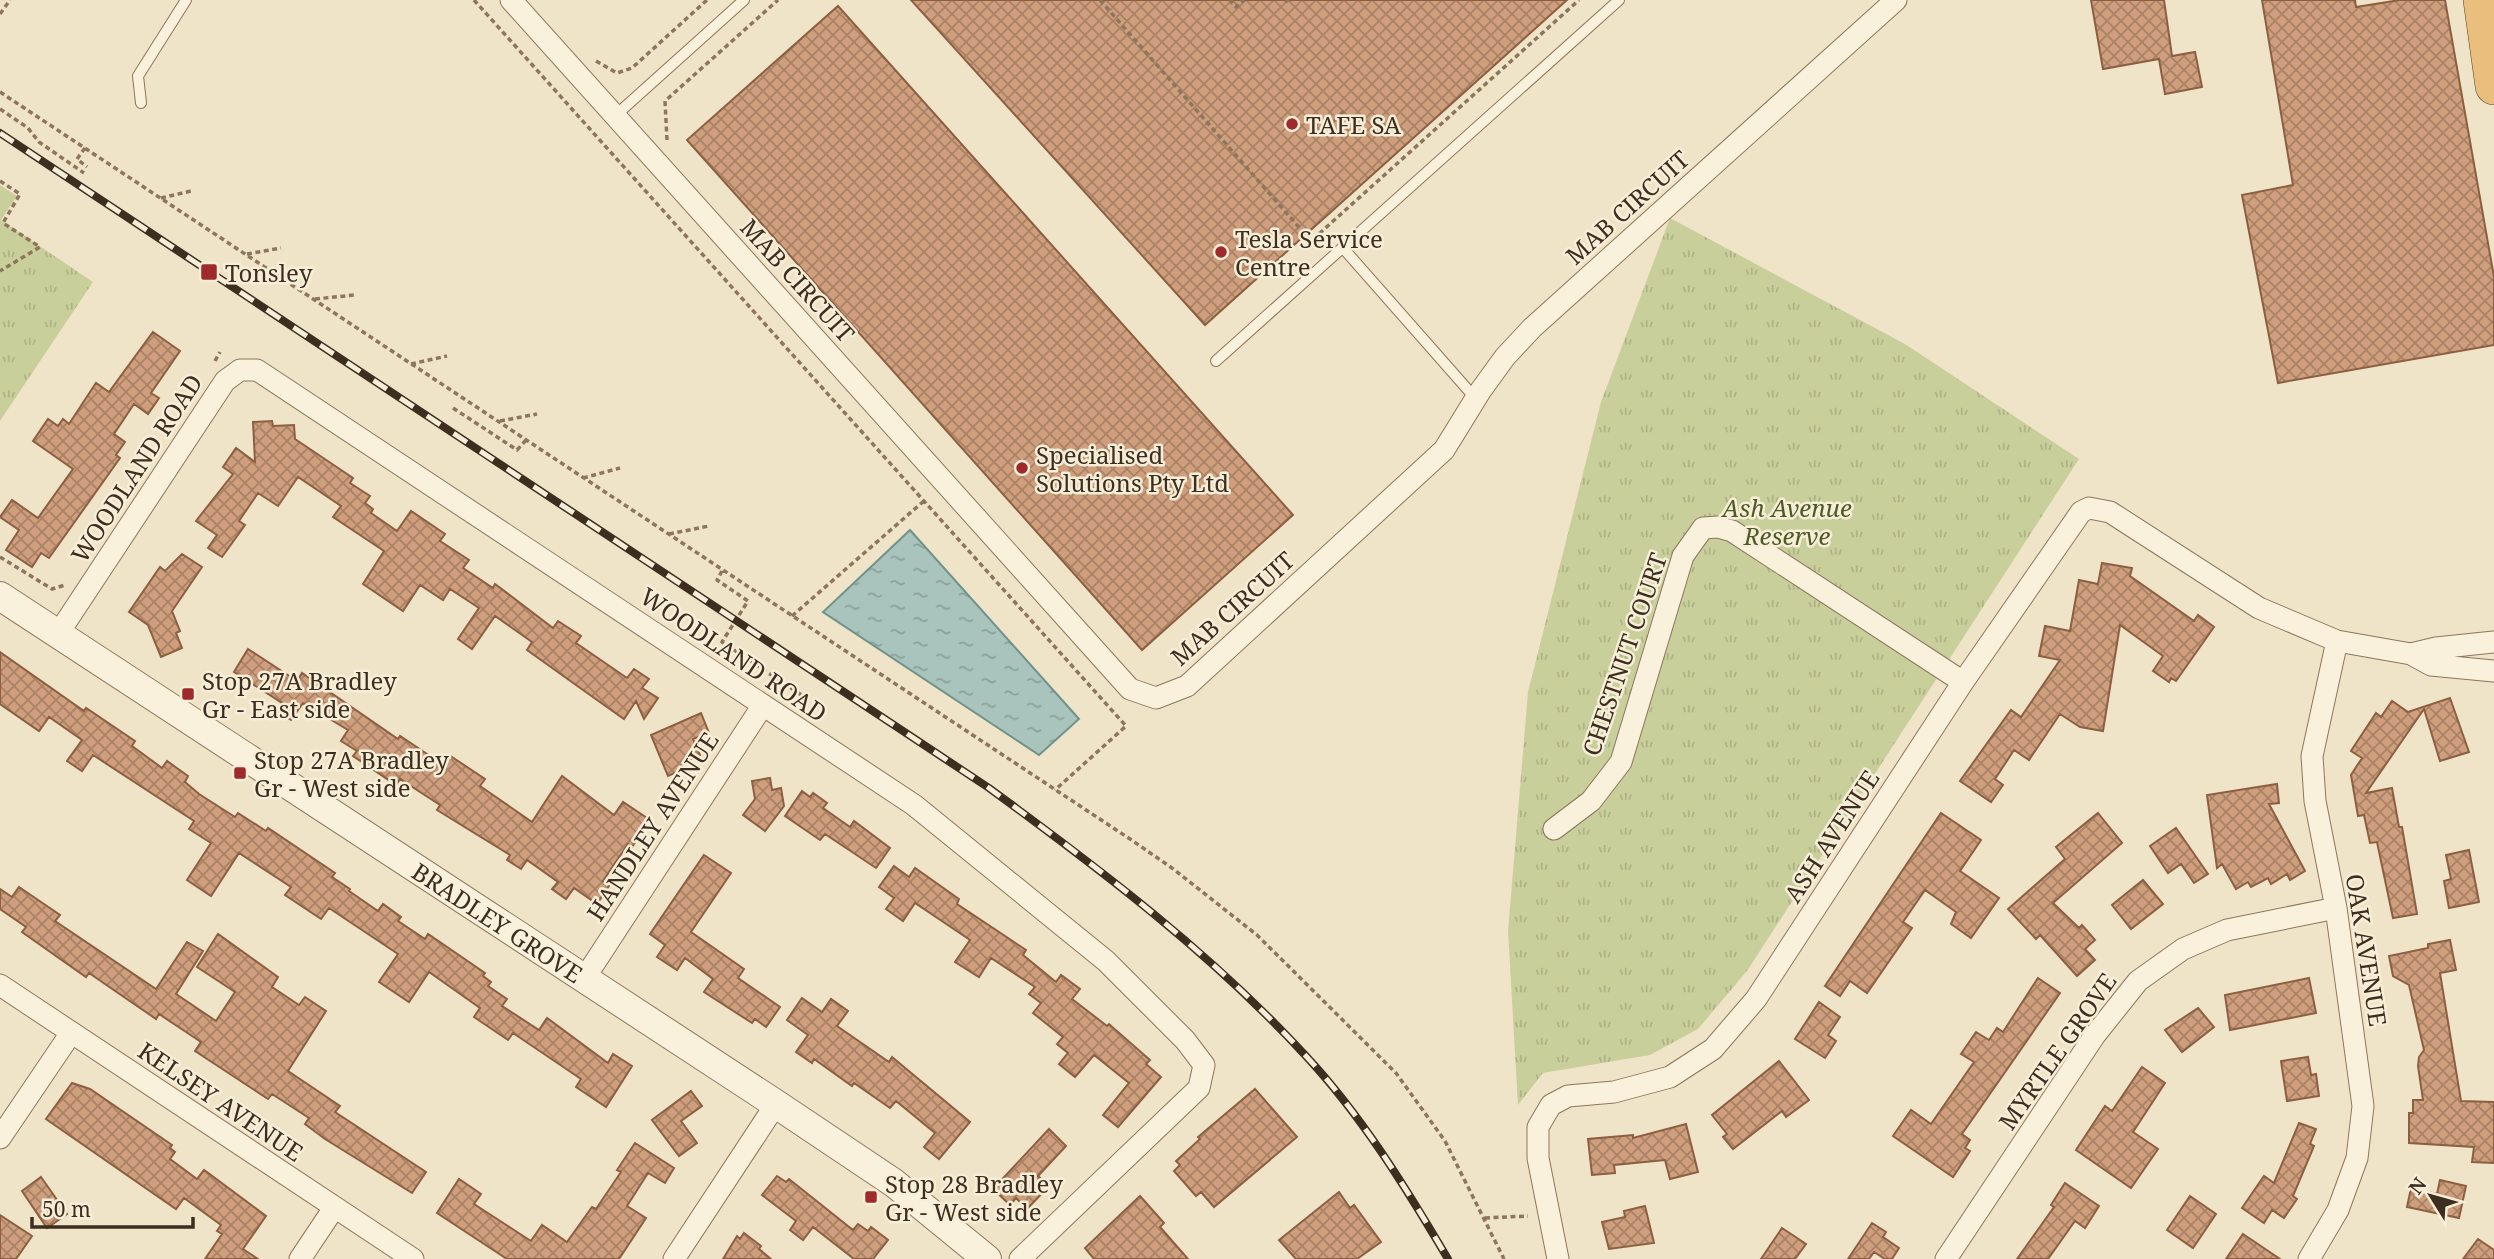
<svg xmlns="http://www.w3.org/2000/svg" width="2494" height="1259" font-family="'Noto Serif',serif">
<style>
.grass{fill:url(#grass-tufts)}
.water{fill:url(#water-ripples);stroke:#6f938a;stroke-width:2}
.building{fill:url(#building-cross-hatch);stroke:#8d5f41;stroke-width:2}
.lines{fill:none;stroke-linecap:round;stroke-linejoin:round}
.service-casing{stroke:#8d765c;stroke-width:12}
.minor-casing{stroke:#8d765c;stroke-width:23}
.tertiary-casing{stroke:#8d765c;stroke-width:30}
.trunk-casing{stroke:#5b4430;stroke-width:38}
.path{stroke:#8d765c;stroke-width:3.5;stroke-dasharray:5 3.5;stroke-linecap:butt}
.service{stroke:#faf1dc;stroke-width:10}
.minor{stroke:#faf1dc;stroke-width:21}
.tertiary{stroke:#faf1dc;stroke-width:28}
.trunk{stroke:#eabe7c;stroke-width:37}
.rail-casing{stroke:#3d2e20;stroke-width:8}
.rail{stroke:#f7eed8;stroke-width:5;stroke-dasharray:16;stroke-linecap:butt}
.poi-dot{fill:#9e2a2b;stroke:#f7eed8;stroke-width:2.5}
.labels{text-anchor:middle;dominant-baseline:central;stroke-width:5;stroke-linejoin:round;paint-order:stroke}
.poi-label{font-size:24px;fill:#3d2e20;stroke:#f7eed8;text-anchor:start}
.street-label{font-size:24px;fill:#3d2e20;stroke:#f7eed8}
.park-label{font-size:24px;font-style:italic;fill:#4d5a26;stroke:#f7eed8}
</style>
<defs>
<pattern id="grass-tufts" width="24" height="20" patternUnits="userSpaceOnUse" patternTransform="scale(1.75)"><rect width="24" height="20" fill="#c9cf9b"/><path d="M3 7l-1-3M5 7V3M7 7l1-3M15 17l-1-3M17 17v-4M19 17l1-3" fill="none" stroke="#aeb285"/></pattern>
<pattern id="water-ripples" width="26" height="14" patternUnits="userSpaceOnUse" patternTransform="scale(1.75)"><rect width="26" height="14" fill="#a9c4bc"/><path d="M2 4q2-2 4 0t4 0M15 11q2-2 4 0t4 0" fill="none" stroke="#8ba098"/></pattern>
<pattern id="building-cross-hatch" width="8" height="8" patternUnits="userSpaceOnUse" patternTransform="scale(1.75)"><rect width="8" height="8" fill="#cf9f7d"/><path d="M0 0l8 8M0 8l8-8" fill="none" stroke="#a98266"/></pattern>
</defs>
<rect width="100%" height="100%" fill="#f0e4c8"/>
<path class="grass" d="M 0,185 L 17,196 L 1,220 L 93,282 L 0,421 Z
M 1670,218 L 1905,344 L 2079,459 L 1747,971 L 1698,1029 L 1650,1055 L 1543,1073 L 1518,1105 L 1508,931 L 1528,692 L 1601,402 Z"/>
<path class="water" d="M 910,530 L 1079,719 L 1039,755 L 823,612 Z"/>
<path class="building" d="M 911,0 L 1567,0 L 1205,325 Z
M 2091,0 L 2164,0 L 2172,56 L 2195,52 L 2202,87 L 2165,94 L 2159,59 L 2103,69 Z
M 2262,0 L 2355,0 L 2356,7 L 2400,0 L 2445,0 L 2494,277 L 2494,345 L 2278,383 L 2242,195 L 2293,185 Z
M 838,6 L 1293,515 L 1142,650 L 687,140 Z
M 153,332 L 180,351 L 151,393 L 159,398 L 148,414 L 134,404 L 114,434 L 125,442 L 116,455 L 120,458 L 49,558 L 41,553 L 32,567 L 6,550 L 19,530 L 0,517 L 12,500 L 38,518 L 73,469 L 33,441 L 48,419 L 58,426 L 63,419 L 69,424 L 96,383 L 109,392 Z
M 272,421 L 273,426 L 294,425 L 295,439 L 353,478 L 350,483 L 370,496 L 365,503 L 373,509 L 371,513 L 397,531 L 411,511 L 445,534 L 440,541 L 469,560 L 463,568 L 493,588 L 495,584 L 553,628 L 558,621 L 581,636 L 576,643 L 627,678 L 634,669 L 649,679 L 642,688 L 658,698 L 644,719 L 636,701 L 624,719 L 597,700 L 527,650 L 532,642 L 495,616 L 472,649 L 458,639 L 479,608 L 450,589 L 443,600 L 420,585 L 403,611 L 363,584 L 384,551 L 333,517 L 341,506 L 298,477 L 278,506 L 258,493 L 239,521 L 245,525 L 222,557 L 208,548 L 217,535 L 196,521 L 233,474 L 223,467 L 236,448 L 255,462 L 253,422 Z
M 182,554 L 202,567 L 172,611 L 180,631 L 176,633 L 182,648 L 161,657 L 148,625 L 129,612 L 160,567 L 165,571 Z
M 2102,563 L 2132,568 L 2130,576 L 2194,621 L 2198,615 L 2214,627 L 2176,681 L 2171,678 L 2169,682 L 2153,671 L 2163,656 L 2120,625 L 2103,731 L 2080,727 L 2060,714 L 2029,760 L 2014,750 L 1995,779 L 2003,785 L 1991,802 L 1960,781 L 2011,710 L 2021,717 L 2060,660 L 2039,656 L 2045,626 L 2070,631 L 2079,580 L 2098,584 Z
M 248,649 L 297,681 L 302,673 L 398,739 L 400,736 L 442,764 L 449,755 L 485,779 L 480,786 L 532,822 L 562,776 L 614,815 L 623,802 L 647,818 L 642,825 L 645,827 L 632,847 L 628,844 L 603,881 L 609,886 L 597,904 L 574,888 L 566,899 L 552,889 L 558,882 L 527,860 L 521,869 L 507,860 L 510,855 L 437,810 L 440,805 L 400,779 L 396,785 L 353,756 L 357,751 L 341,741 L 348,730 L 303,703 L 291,720 L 277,711 L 282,703 L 234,672 Z
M 0,652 L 84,711 L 86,708 L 135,741 L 132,746 L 162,768 L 167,761 L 188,776 L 185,782 L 199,794 L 235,817 L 238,813 L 266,831 L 268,828 L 335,873 L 332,877 L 350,889 L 349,891 L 378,911 L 383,904 L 401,917 L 398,921 L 425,939 L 428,934 L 485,973 L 483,976 L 491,982 L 488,986 L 507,999 L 502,1006 L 539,1030 L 547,1018 L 608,1063 L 613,1054 L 632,1066 L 606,1107 L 576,1087 L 581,1079 L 513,1033 L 508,1040 L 474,1017 L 480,1008 L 429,972 L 409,1002 L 379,982 L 398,954 L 329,908 L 321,919 L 285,895 L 291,887 L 239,853 L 211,896 L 187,880 L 211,843 L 189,829 L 194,821 L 93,755 L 82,771 L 67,761 L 82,740 L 49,717 L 39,731 L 0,704 Z
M 2450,698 L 2469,752 L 2440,761 L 2424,709 L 2366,793 L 2392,788 L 2399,827 L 2402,827 L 2417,914 L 2393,918 L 2377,842 L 2370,843 L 2364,815 L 2358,816 L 2351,775 L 2362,758 L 2351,751 L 2376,713 L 2381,717 L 2392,701 L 2408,712 Z
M 701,713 L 709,733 L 693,739 L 700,755 L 684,762 L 686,768 L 668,776 L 651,735 Z
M 770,778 L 772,790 L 781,788 L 784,806 L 765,831 L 743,815 L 755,799 L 752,781 Z
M 2277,784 L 2279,803 L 2269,804 L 2305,871 L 2290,880 L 2287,874 L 2271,884 L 2268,878 L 2251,887 L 2248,882 L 2236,889 L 2222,864 L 2217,868 L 2207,795 Z
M 802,791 L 810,797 L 813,793 L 827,803 L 823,808 L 850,827 L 854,821 L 890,848 L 876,868 L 825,834 L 820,840 L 785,816 Z
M 1941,813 L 1981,840 L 1960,871 L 1999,898 L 1971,938 L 1951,924 L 1956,912 L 1925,890 L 1903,922 L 1912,928 L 1867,993 L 1850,981 L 1840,996 L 1825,986 Z
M 2098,813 L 2122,843 L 2053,903 L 2079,928 L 2082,925 L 2095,940 L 2085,949 L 2095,960 L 2077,976 L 2040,935 L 2036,939 L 2008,909 L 2065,859 L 2056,847 Z
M 2176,828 L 2208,874 L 2194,883 L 2181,864 L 2168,873 L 2150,846 Z
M 2469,850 L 2479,902 L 2449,908 L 2444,881 L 2451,879 L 2446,855 Z
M 704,855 L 731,873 L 691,932 L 744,969 L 738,978 L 780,1007 L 766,1027 L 755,1019 L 752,1023 L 704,992 L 713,979 L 685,958 L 677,970 L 657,957 L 665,945 L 650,934 Z
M 894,866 L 909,877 L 915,868 L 959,899 L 957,904 L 1026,950 L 1023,955 L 1056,982 L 1061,975 L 1080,989 L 1072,999 L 1107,1026 L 1109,1024 L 1150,1060 L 1146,1064 L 1161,1077 L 1118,1127 L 1103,1115 L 1129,1083 L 1094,1055 L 1075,1077 L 1059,1064 L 1068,1053 L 1057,1044 L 1063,1037 L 1033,1013 L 1041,1003 L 1029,994 L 1035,987 L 991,958 L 979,977 L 955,962 L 970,940 L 915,903 L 903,921 L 886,909 L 894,898 L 879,887 Z
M 2143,880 L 2163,904 L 2131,929 L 2112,905 Z
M 19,887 L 60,915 L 55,921 L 156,989 L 187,942 L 203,951 L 176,994 L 216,1021 L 235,992 L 197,967 L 218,934 L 278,977 L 272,987 L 299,1005 L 305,997 L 326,1011 L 288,1071 L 340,1106 L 335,1112 L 426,1172 L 412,1193 L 325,1139 L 305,1124 L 309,1118 L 272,1094 L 268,1099 L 195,1051 L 201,1042 L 159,1014 L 156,1019 L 89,973 L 86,977 L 22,932 L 26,927 L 0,909 L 0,889 L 12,897 Z
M 2450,940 L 2456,970 L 2440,973 L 2461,1101 L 2494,1102 L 2494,1163 L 2472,1162 L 2474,1147 L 2409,1143 L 2409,1113 L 2413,1113 L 2413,1100 L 2423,1100 L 2418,1066 L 2419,1057 L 2424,1050 L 2409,985 L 2393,976 L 2389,956 L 2428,948 L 2428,944 Z
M 2038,978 L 2060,993 L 1962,1134 L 1970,1140 L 1965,1148 L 1970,1151 L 1953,1177 L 1893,1136 L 1911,1110 L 1931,1124 L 1974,1062 L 1961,1054 L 1976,1032 L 1989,1040 L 1997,1028 L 2003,1032 Z
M 2309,978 L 2316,1013 L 2230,1030 L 2225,995 Z
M 802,998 L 822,1012 L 831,999 L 848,1011 L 837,1026 L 889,1062 L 892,1057 L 970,1122 L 939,1159 L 924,1147 L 935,1133 L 896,1101 L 890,1108 L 854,1083 L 852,1086 L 814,1059 L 812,1063 L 796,1052 L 808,1035 L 787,1020 Z
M 1819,1002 L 1840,1017 L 1828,1035 L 1836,1041 L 1825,1058 L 1795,1039 Z
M 2198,1008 L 2214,1027 L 2182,1052 L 2165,1030 Z
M 2308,1057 L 2311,1075 L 2316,1074 L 2319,1096 L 2287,1101 L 2281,1061 Z
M 1779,1061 L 1809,1100 L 1786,1117 L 1782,1111 L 1733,1149 L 1723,1137 L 1727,1134 L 1712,1115 Z
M 2142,1067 L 2165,1083 L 2133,1132 L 2158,1149 L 2131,1188 L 2076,1150 L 2105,1106 L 2112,1111 Z
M 72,1083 L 90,1089 L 172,1145 L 170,1148 L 175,1152 L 170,1159 L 197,1179 L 204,1170 L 266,1216 L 243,1249 L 258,1259 L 205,1259 L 222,1234 L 217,1231 L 221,1225 L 184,1198 L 176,1209 L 46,1119 Z
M 1255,1089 L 1297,1137 L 1214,1207 L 1201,1192 L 1196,1196 L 1174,1171 L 1180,1165 L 1176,1161 L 1200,1139 L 1198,1137 Z
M 691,1091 L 702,1106 L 681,1121 L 697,1143 L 679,1156 L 652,1120 Z
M 2299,1123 L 2316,1129 L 2310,1144 L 2314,1146 L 2293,1196 L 2297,1199 L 2284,1218 L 2272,1210 L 2264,1223 L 2242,1208 L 2264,1176 L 2274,1183 Z
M 1686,1124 L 1698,1172 L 1670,1179 L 1665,1160 L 1614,1165 L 1615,1173 L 1592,1175 L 1588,1139 L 1633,1135 L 1633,1138 Z
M 1049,1129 L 1066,1146 L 1038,1176 L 1049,1186 L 1027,1209 L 1016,1198 L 1010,1205 L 993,1189 Z
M 635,1143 L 674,1168 L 665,1183 L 648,1173 L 627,1206 L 646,1218 L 619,1259 L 507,1259 L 437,1213 L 459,1179 L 481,1194 L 474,1204 L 531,1241 L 542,1225 L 567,1242 L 592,1207 L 596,1209 L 621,1172 L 617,1170 Z
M 777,1176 L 786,1182 L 789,1179 L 853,1230 L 858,1224 L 868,1231 L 871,1227 L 888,1240 L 873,1259 L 854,1259 L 813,1227 L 803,1240 L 790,1230 L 796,1221 L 762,1195 Z
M 41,1177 L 67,1214 L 47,1228 L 22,1191 Z
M 2440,1180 L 2466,1186 L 2459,1218 L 2407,1207 L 2411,1188 L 2437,1194 Z
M 2065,1183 L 2099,1206 L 2085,1228 L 2075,1221 L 2048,1259 L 2017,1259 L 2054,1207 L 2051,1205 Z
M 1339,1192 L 1350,1208 L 1354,1205 L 1381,1242 L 1357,1259 L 1296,1259 L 1279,1240 Z
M 1140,1196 L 1164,1223 L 1160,1227 L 1188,1259 L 1094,1259 L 1085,1248 Z
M 2190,1196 L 2216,1214 L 2193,1248 L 2167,1230 Z
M 1645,1206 L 1654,1243 L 1609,1249 L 1602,1222 L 1625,1217 L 1624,1211 Z
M 0,1215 L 32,1236 L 16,1259 L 0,1259 Z
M 1872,1223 L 1886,1232 L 1883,1237 L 1899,1248 L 1892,1259 L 1885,1259 L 1874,1252 L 1869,1259 L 1848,1259 Z
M 1782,1228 L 1806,1244 L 1795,1259 L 1761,1259 Z
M 744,1233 L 761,1246 L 759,1249 L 771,1259 L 723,1259 L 737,1236 L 740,1239 Z
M 2243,1234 L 2280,1259 L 2226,1259 Z
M 2478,1239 L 2494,1250 L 2494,1259 L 2463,1259 Z"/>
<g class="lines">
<defs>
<path id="service" d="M 141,103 L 138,76 L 186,0
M 616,115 L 744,0
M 1343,248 L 1476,399
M 1216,361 L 1619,0"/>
<path id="minor" d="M 511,0 L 1130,689 L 1156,698 L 1187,686 L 1444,450 L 1481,390 L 1505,357 L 1532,328 L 1896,0
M 58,634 L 225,381 L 240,370 L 257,370 L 914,805 L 1106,961 L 1185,1040 L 1204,1065 L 1199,1088 L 1020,1259
M 2411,654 L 2436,648 L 2494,642
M 1554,829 L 1591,801 L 1621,762 L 1683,556 L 1703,528 L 1718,527 L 1732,531 L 1963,682
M 586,976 L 763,705
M 0,985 L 413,1259
M 0,1138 L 71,1033
M 300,1259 L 334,1208
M 674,1259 L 776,1104
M 1558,1259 L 1538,1158 L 1538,1127 L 1551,1105 L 1568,1096 L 1614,1092 L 1670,1077 L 1713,1049 L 1756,999 L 1963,682 L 2081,512 L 2089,508 L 2110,512 L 2259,608 L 2337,641 L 2411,654 L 2431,665 L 2494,671
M 1946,1259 L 2095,1035 L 2138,981 L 2183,949 L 2227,930 L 2336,908
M 2309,1259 L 2338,1210 L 2357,1158 L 2363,1106 L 2336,908 L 2315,801 L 2312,756 L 2337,641"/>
<g id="tertiary">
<path id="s1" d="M 0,596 L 776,1104 L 894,1183 L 987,1259"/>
</g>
<path id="trunk" d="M 2482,0 L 2494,86"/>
</defs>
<use href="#service" class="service-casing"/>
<use href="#minor" class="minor-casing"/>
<use href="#tertiary" class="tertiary-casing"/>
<use href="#trunk" class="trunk-casing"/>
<path class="path" d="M 474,0 L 1126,726 L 1055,790
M 1100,0 L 1311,241 L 1579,0
M 1233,0 L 1231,2 L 1236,7 L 1244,0
M 1286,0 L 1288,2
M 0,14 L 10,0
M 596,61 L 617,73 L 632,68 L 707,0
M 0,92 L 1130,839 L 1172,868 L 1257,935 L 1396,1073 L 1445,1141 L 1504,1259
M 0,109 L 28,128 L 39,142 L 84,173
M 1344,111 L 1335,120 L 1340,125 L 1347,118
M 667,140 L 665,101 L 778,0
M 85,148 L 77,159 L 87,167
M 0,181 L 20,194 L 3,223 L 40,247 L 0,271
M 161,198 L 191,191
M 247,254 L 281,248
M 315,299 L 354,295
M 215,361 L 220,352
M 411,364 L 447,356
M 453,408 L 517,450 L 526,440
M 500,421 L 537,414
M 583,478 L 620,468
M 669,534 L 709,526
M 0,557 L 52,589 L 65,585
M 722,571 L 717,580 L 748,601 L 722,642 L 800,694 L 795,702
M 792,616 L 925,500
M 1485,1218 L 1528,1216"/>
<use href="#service" class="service"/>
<use href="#minor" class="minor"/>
<use href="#tertiary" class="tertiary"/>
<use href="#trunk" class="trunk"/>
<defs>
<path id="rail" d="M 0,133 L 989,788 C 1101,870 1211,953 1305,1055 C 1362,1116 1406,1188 1448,1259"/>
</defs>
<use href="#rail" class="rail-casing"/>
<use href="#rail" class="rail"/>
</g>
<g class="poi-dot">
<circle cx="1292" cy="124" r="7"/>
<circle cx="1221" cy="252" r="7"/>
<rect x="200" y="263" width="18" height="18" rx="3.5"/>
<circle cx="1022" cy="468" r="7"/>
<rect x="181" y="687" width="14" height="14" rx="3.5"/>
<rect x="233" y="766" width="14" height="14" rx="3.5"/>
<rect x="864" y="1190" width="14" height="14" rx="3.5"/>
</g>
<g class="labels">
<g class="poi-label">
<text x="1306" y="124">TAFE SA</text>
<text x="1235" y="238">Tesla Service<tspan x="1235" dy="28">Centre</tspan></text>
<text x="225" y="272">Tonsley</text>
<text x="1036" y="454">Specialised<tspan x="1036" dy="28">Solutions Pty Ltd</tspan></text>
<text x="202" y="680">Stop 27A Bradley<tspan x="202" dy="28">Gr - East side</tspan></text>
<text x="254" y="759">Stop 27A Bradley<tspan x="254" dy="28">Gr - West side</tspan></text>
<text x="885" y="1183">Stop 28 Bradley<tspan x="885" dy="28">Gr - West side</tspan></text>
</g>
<g class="street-label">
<text transform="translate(1627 207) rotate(-42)">MAB CIRCUIT</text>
<text transform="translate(798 280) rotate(48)">MAB CIRCUIT</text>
<text transform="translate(136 468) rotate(-57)">WOODLAND ROAD</text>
<text transform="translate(1232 608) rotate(-42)">MAB CIRCUIT</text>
<text transform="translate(734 654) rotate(34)">WOODLAND ROAD</text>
<text transform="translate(1624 654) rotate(-71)">CHESTNUT COURT</text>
<text transform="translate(652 826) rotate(-57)">HANDLEY AVENUE</text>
<text transform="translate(1831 836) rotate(-57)">ASH AVENUE</text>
<text stroke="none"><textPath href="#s1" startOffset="595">BRADLEY GROVE</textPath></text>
<text transform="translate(2367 950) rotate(81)">OAK AVENUE</text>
<text transform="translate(2057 1051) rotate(-55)">MYRTLE GROVE</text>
<text transform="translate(221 1101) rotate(34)">KELSEY AVENUE</text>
</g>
<g class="park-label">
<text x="1787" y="507">Ash Avenue<tspan x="1787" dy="28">Reserve</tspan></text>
</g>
</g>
<g transform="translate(2431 1196) rotate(307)" stroke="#f7eed8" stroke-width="5" paint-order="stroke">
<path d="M0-5L12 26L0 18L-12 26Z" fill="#3d2e20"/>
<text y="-10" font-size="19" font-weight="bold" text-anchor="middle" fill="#3d2e20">N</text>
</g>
<path d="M32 1217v10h161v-10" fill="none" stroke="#3d2e20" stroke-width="3.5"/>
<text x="42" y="1217" font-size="21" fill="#3d2e20" stroke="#f7eed8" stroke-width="5" paint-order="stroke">50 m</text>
</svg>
